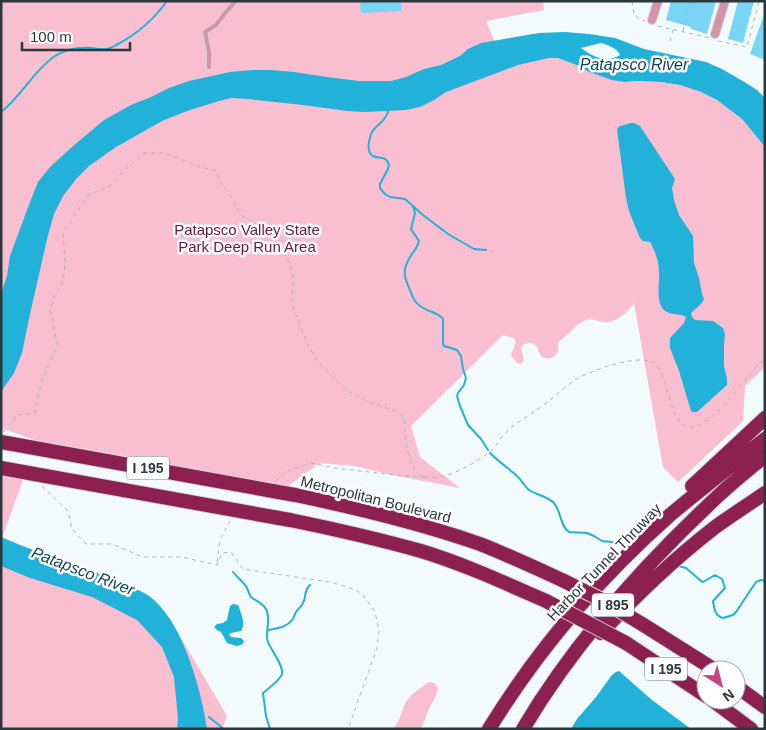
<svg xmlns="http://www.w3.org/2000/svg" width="766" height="730" font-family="Helvetica,sans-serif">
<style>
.green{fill:#fabed1}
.water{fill:#22b1d8;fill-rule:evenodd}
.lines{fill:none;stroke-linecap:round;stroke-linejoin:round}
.stream{stroke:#22b1d8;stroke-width:2}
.building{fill:#78d5f5}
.service-casing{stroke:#cfd7d9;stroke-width:6}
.minor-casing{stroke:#cfd7d9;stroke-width:10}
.motorway-casing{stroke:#cfd7d9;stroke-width:16}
.path{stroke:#aeb7ba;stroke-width:1;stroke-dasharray:4 4;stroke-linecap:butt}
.service{stroke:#d594a9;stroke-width:4}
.minor{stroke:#d594a9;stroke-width:8}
.motorway{stroke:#8c2151;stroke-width:14}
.motorway-bridge-casing{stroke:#cfd7d9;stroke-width:16;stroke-linecap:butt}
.motorway-bridge{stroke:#8c2151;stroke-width:14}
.labels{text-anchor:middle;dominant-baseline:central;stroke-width:5;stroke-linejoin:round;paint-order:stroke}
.shield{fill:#fff;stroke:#6b7476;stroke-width:1}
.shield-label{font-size:14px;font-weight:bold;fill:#2b383c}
.park-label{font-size:15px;fill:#6b163c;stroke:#fff}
.street-label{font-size:15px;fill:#2b383c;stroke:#fff}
.water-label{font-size:16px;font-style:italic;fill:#0d4656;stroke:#fff}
</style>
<rect width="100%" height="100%" fill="#f3fafc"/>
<path class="green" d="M 1,1 L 543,1 L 544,10 L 486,21 L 506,69 L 531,61 L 549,58 L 558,58 L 579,66 L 589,72 L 600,76 L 624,82 L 637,81 L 661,82 L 680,85 L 701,92 L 717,100 L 742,119 L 765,147 L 765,367 L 745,386 L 743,421 L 678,482 L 663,467 L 634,303 C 628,312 614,325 602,322 C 596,321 592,318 586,320 C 575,324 568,336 558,342 C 558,345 559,348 558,351 C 556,358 546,361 541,356 C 538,353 539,348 535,345 C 531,342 527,343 523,345 L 521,349 C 522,354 526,359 521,364 L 517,363 L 511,356 C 512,349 518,344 514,338 L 503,335 L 411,426 L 420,457 L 460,488 L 392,475 L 355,466 L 320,463 L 288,486 L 34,440 L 1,428 Z
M 1,476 L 23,480 L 2,538 L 42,554 L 105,575 L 135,589 L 153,599 L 170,619 L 227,716 L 222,729 L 1,729 Z
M 430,682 C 446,684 432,702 429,709 C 426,715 424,722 421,729 L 392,729 C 400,722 401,713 405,704 C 408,696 423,686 430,682 Z"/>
<path class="water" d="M 565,32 L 589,34 L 615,38 L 644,49 L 706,62 L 722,69 L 746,83 L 757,90 L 765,98 L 765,147 L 742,119 L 717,100 L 701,92 L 680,85 L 661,82 L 637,81 L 624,82 L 612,80 L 589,72 L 579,66 L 558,58 L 549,58 L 518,65 L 446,92 L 434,100 L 420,107 L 406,110 L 364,112 L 347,111 L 303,105 L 248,99 L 231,98 L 219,101 L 187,111 L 162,121 L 116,147 L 89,166 L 76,179 L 63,196 L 54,214 L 48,235 L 30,314 L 22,353 L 14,373 L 1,392 L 1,294 L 7,276 L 10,256 L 30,202 L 38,182 L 50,167 L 73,146 L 104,120 L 131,105 L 151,97 L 169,88 L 189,81 L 230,72 L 252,70 L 271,70 L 294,72 L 327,77 L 359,81 L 391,81 L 406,77 L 424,69 L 441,65 L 460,56 L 468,49 L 481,43 L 539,33 ZM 601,43 C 608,45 617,48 620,55 C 606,64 592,56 581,48 Z
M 631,123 L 634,123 L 640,126 L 675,179 L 672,188 L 674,200 L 679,215 L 693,236 L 694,263 L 699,278 L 702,294 L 704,299 L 702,303 L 691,313 L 692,317 L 695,320 L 713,321 L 723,328 L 725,334 L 724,345 L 724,366 L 727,379 L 727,385 L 697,412 L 693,412 L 691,411 L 679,371 L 670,348 L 670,338 L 684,323 L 686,317 C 680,313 670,316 664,310 C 655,300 660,283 659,272 C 659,261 655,251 650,242 L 643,241 L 640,238 L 629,211 L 626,198 L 617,129 L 620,126 Z
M 1,537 C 15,543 30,549 44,554 C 71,564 98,572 123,584 C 133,588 146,592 154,600 C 184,627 201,689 207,729 L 177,729 L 178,719 L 174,677 L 162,647 L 137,620 L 92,597 L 30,578 L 1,566 Z
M 233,604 L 238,605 L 239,607 C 241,614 246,624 241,631 L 231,633 L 229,634 L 231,637 L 241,638 L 244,641 L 243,644 L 237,646 L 227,643 L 221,632 L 217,630 L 214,627 L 217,624 L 223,623 L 227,620 L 230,606 Z
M 619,671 L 652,700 L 691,729 L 571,729 L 577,719 L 596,697 L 612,675 L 616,672 Z"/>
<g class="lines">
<path class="stream" d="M 389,109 C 385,124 375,124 371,134 C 369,140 366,152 373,156 C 381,160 385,154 389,165 L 388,169 L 380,184 L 380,188 L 385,194 L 390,197 L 405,199 L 423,215 L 448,234 L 474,249 L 486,250
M 1,112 C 22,96 33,71 55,56 C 66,49 78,47 92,48 C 97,49 102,50 107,49 C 111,48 114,46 118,44 C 137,34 154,19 167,1
M 413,206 L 415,213 L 411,229 L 419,241 C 418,246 415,250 412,254 C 402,269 403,275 410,290 C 412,296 415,303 420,306 C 428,312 438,312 443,319 L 443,344 L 444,346 L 457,350 L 461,356 L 463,369 L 466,378 L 464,385 L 458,393 L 457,396 L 460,406 L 468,425 L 481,439 L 488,450
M 490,453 C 498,461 508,468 517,476 C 522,480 524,486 529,490 C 537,495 546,496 553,502 C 562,511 559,525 569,532 L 587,533 L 594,536 L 602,541 L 612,542 L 618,544
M 678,566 L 686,568 L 701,581 L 703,582 L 715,575 L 722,579 L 725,588 L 713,601 C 714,608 715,616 723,618 L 733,615 L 736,612 L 756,582 L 761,580 L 765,581
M 233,572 C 237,577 242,581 246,586 C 248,590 249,594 251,597 C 256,601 263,603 266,609 C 272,620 264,632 268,642 C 271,650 284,666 282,674 C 280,680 268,689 263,693 L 266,716 L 270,729
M 268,630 C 278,628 286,628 293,619 C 294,617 295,614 296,612 C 298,609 302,606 303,603 C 307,595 303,592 310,585
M 209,717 L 224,729"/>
</g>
<path class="building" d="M 360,1 L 401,1 L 401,11 L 361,13 Z
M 671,1 L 716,1 L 707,34 L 691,29 L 691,27 L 666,20 Z
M 738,1 L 754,1 L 743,43 L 728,39 Z
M 764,15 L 765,15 L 765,60 L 750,54 Z"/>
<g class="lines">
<defs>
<path id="service" d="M 209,67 L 209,52 L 205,32 L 216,25 L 226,12 L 236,1"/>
<path id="minor" d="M 652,20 L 658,1
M 715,34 L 725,1"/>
<path id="motorway" d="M 692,486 L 765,418
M 295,495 C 358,508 420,523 480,544 C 508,555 536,568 564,581
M 290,520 C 334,529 378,539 421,551 C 464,564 505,583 546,601
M 642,624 L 715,670
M 601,633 C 636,595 673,560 714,528 C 730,516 748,505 765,493
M 626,643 L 706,696
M 736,686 L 765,707
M 712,700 L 751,729
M 489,729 C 538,649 600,577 670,515 C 701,489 733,464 765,439
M 523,729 C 575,641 644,565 718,496 C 733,482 749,469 765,456"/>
</defs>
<use href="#service" class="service-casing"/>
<use href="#minor" class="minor-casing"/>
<use href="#motorway" class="motorway-casing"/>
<path class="path" d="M 632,1 C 634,13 632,17 645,21
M 658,26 L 710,38
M 683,31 L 691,1
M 670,41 L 673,30
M 718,41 L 747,47 L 759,1
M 3,432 L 13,422 L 16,415 L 35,413 L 38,396 L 43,378 L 53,355 L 57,343 L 50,310 L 54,296 L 61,286 L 64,274 L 65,261 L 63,233 L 88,195 L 110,186 L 121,173 L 144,153 L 164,153 L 201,167 L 216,171 L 220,182 L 230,195 L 240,214 L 244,217 L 257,224 L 262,229 L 288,260 L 293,278 L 292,303 L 294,310 L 308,345 L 318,362 L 346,390 L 368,402 L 393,410 L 400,414 L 404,418 C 405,424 404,428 405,433 C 405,443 410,462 415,470 C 430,492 478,462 492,450 C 496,446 498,442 501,438 C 504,434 508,430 512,427 C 522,419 535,412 546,403 C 557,395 567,385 578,378 C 593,370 640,353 654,363 C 672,375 667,440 699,425 C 723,414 745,376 765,358
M 275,481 L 288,471 L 311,463 L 334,468 L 404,476 L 425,477
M 42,486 L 68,511 L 72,529 L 86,544 L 112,544 L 143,557 L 181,557 L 217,565 L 222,553 L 231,552 L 243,569 L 329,582 L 344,586 L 356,590 L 363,595 L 375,612 L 379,631 L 377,648 L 348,729
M 217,562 L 220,540 L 230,521"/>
<use href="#service" class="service"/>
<use href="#minor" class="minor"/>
<use href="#motorway" class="motorway"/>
<defs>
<path id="motorway-bridge" d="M 1,442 L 295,495
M 1,468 L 290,520
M 564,581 L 600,599 L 642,624
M 546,601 L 626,643"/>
</defs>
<use href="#motorway-bridge" class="motorway-bridge-casing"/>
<use href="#motorway-bridge" class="motorway-bridge"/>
</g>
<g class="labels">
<g class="shield">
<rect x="127" y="456.5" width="42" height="23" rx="4"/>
<rect x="592" y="593.5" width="42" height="23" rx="4"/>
<rect x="645" y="657.5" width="42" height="23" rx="4"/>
</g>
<g class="shield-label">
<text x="148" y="468">I 195</text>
<text x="613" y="605">I 895</text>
<text x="666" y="669">I 195</text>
</g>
<g class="park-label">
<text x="247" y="229">Patapsco Valley State<tspan x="247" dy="17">Park Deep Run Area</tspan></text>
</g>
<g class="street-label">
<text transform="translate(376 499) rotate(14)">Metropolitan Boulevard</text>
<text transform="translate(604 562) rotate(-46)">Harbor Tunnel Thruway</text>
</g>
<g class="water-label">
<text x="634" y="64">Patapsco River</text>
<text transform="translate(83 571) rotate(21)">Patapsco River</text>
</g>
</g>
<rect width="766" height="730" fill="none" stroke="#2b383c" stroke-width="5"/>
<g transform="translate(721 685) rotate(144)"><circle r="24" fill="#ffffff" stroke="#aaafb1"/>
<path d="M0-4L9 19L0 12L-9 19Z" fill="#cb427c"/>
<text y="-8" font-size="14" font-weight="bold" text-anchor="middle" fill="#2b383c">N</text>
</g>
<path d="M22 42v8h108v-8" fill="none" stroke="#2b383c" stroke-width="2.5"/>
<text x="30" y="42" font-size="15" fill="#2b383c" stroke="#ffffff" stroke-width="4" paint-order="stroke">100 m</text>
</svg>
